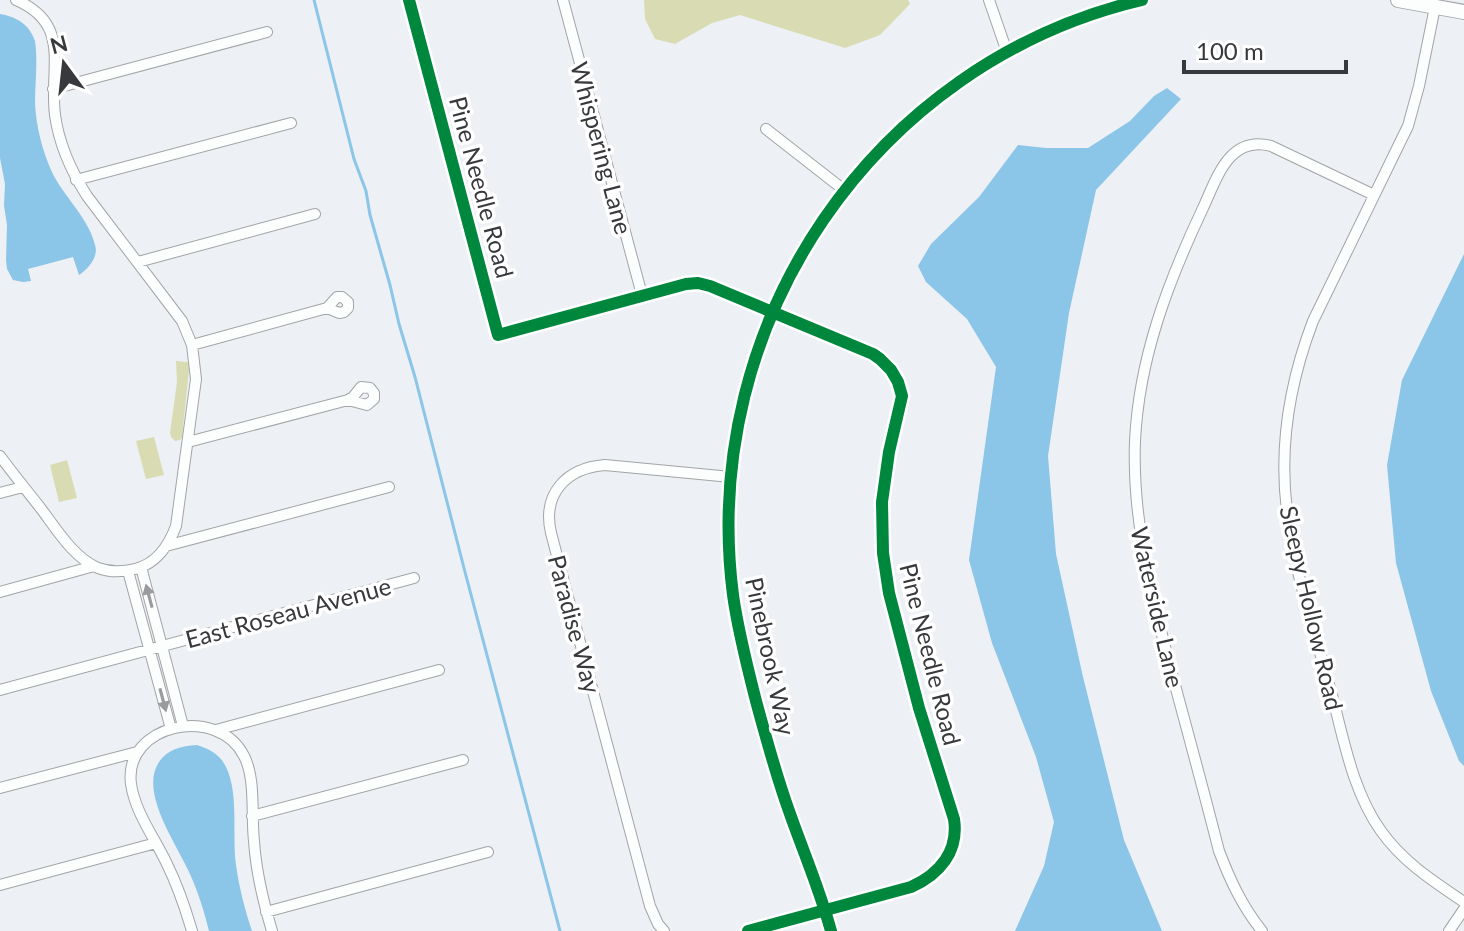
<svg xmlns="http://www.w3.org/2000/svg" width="1464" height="931" font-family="Lato,sans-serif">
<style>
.green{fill:#d9dcb3}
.water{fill:#8bc5e8}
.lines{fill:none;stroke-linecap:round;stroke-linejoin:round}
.stream{stroke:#8bc5e8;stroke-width:3}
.street-casing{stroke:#a2a4a6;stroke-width:12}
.secondary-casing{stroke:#a2a4a6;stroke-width:16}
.street{stroke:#fcfdfd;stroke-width:10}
.secondary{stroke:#fcfdfd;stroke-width:14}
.cycleway-casing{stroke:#fff;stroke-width:17}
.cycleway{stroke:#00873e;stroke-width:12}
.oneway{fill:#9a9b9c}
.labels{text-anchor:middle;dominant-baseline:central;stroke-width:7;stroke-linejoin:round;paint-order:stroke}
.street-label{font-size:24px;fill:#38393c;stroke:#fff}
</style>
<rect width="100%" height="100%" fill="#edf0f4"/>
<path class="green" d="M 644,0 L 908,0 L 910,4 L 880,35 L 845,48 L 740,15 L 712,23 L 675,44 L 655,39 L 645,19 Z
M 176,361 L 188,362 L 189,370 L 182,437 L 180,440 L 175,441 L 171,437 L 170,433 L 177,382 Z
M 154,437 L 164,475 L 146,479 L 136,441 Z
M 67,460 L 77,498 L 59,502 L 50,465 Z"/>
<path class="water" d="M 0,14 C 17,17 29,24 35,41 C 38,62 35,83 35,103 C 36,126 42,149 51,170 C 62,195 89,218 95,245 C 99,257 88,269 79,275 L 73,257 L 28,269 L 31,281 L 23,282 L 13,280 L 7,269 L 6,260 L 7,225 L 4,206 L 5,184 L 0,158 Z
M 1167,88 L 1181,99 L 1096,190 L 1069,313 L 1048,456 L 1056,554 L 1083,677 L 1124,840 L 1162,931 L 1015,931 L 1044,866 L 1054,822 L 1036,757 L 992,643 L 969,560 L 996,367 L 967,319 L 926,282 L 918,266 L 931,244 L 979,197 L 1018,145 L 1046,148 L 1088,148 L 1130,121 L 1154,96 Z
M 1464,254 L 1464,766 L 1459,761 L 1431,691 L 1396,563 L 1387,465 L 1402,380 Z
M 197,745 C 209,749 220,754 226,767 C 239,793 232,835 236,865 C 239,887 245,910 252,931 L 209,931 C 204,911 198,891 189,872 C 176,843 139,792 159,762 C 168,749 181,746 197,745 Z"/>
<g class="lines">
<path class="stream" d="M 314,0 L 354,159 L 366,191 L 370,215 L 390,285 L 399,324 L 415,377 L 465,572 L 560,931"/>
<defs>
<path id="street" d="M 409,0 L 498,335 L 686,284 L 698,283 L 710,286 L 873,354 L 880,359 L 891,370 L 898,382 L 902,396 L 889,452 L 882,502 L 883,553 L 889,593 L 919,708 L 954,819 C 959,851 940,874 911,887 L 748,931
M 563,0 L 642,295
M 989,0 L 1007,52
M 1435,7 L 1419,86 L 1408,126 L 1313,321 C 1289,384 1278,451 1288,518 C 1296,578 1316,636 1332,695 C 1344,741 1353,792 1381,831 C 1403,862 1433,881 1464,902
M 53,89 L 267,32
M 766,129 L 844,190
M 76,180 L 291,123
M 138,262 L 315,214
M 337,297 L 342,297 L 348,302 L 348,308 L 344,312 L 339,313 L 327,308 Z
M 192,345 L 327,308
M 361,387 L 370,388 L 374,393 L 374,399 L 367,405 L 348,400 L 353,397 Z
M 188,442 L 348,400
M 0,456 C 14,475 28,492 42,510 C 57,530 74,558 98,568 C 109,572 123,572 135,569 C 156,564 169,545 176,526 L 196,379 L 192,345 L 182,321 L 87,196 C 71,171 59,144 55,115 C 49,68 72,24 16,0
M 0,493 L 23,487
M 166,546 L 389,487
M 141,567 L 183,726
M 128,571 L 171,729
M 0,592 L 94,566
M 0,690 L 414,578
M 216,730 L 439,670
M 0,788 L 137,752
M 252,816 L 463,760
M 0,885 L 156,843
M 266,912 L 488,852
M 192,931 C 185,907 177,884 166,862 C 154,837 135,812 131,784 C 123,724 218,704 244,756 C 256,779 251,815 254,841 C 256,872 263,901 272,931
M 664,931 L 658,924 L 650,906 L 551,533 C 542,494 566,468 605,465 L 731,477
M 1262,931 C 1242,906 1230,880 1219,851 C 1204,792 1188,733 1172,674 C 1152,597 1132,521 1135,441 C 1139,358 1168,282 1203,208 C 1217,178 1229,135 1271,146 L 1374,195
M 1449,931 L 1464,909"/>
<path id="secondary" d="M 1398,0 L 1464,12
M 831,931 C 820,890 803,851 789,811 C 776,775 766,738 756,701 C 747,666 738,631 733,595 C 698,323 874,63 1142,0"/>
</defs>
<use href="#street" class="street-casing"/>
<use href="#secondary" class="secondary-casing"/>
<use href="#street" class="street"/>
<use href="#secondary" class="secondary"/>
<defs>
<path id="cycleway" d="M 409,0 L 498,335 L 686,284 L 698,283 L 710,286 L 873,354 L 880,359 L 891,370 L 898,382 L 902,396 L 889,452 L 882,502 L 883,553 L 889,593 L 919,708 L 954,819 C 959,851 940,874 911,887 L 748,931
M 831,931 C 820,890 803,851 789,811 C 776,775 766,738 756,701 C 747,666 738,631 733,595 C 698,323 874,63 1142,0"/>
</defs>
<use href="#cycleway" class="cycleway-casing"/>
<use href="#cycleway" class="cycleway"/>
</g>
<defs><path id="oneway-solid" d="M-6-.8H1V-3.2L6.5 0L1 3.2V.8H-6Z" transform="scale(2)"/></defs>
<g class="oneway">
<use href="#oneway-solid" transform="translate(149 596) rotate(-105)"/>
<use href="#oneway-solid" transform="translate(163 700) rotate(75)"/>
</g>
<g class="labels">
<g class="street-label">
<text transform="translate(602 148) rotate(75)">Whispering Lane</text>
<text transform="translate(482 187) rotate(75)">Pine Needle Road</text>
<text transform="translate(1158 607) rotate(77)">Waterside Lane</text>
<text transform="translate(1312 608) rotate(77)">Sleepy Hollow Road</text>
<text transform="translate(288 612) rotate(-15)">East Roseau Avenue</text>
<text transform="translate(575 624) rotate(75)">Paradise Way</text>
<text transform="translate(931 654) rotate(76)">Pine Needle Road</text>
<text transform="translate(771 656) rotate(78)">Pinebrook Way</text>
</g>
</g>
<g transform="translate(64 64) rotate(345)" stroke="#ffffff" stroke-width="6" paint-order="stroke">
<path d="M0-6L14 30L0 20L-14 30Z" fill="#38393c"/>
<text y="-12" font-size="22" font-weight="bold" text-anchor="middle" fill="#38393c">N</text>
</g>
<path d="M1184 60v12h162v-12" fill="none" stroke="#38393c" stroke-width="4"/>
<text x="1196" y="60" font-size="24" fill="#38393c" stroke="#ffffff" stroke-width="6" paint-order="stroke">100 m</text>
</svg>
